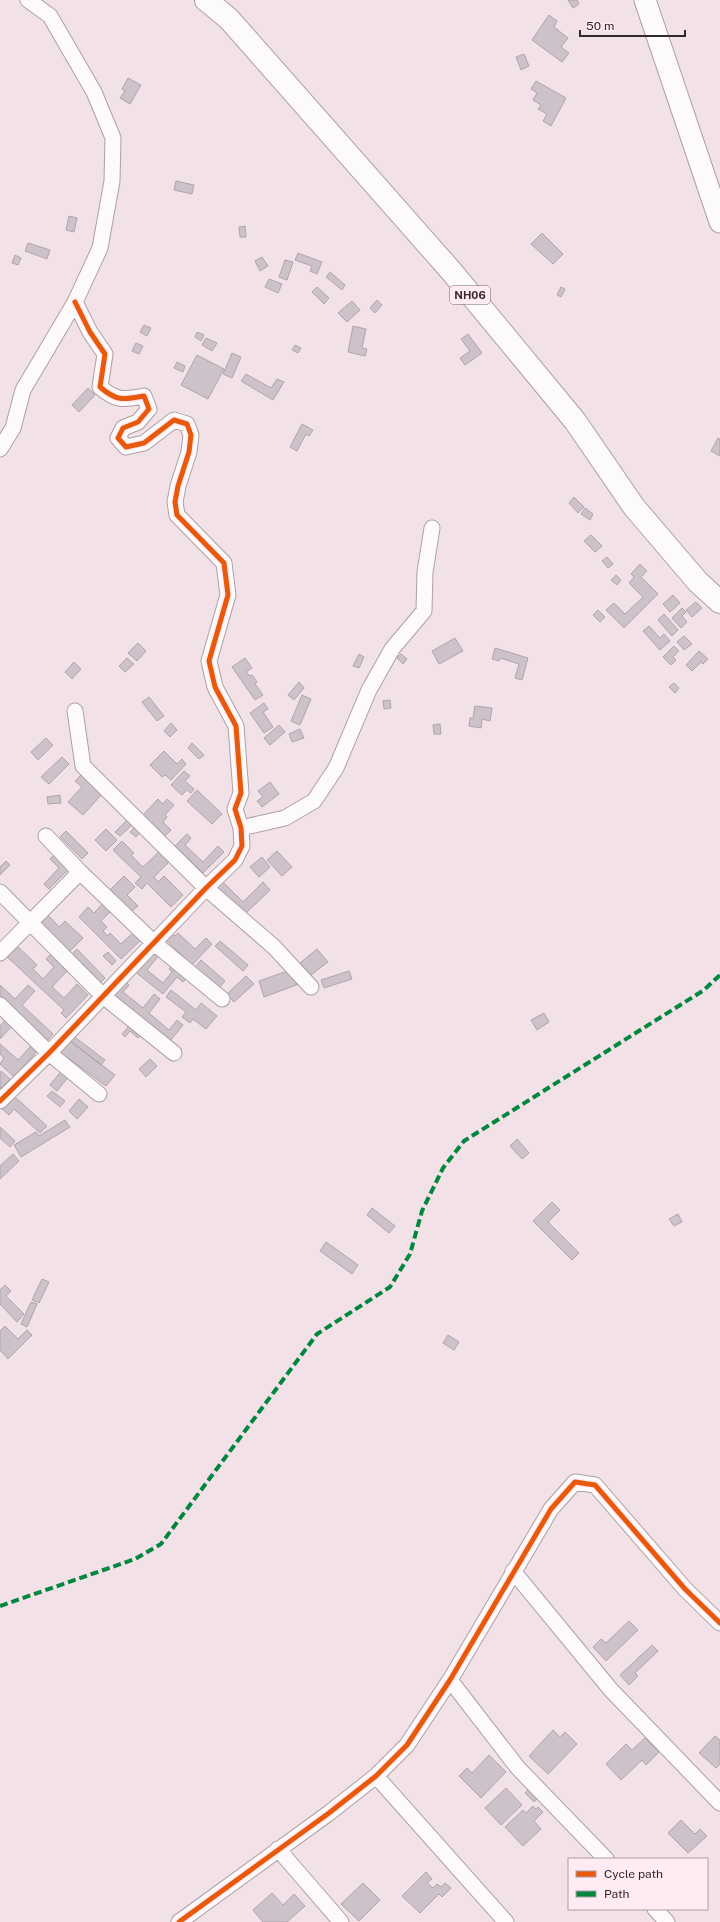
<svg xmlns="http://www.w3.org/2000/svg" width="720" height="1922" font-family="'Public Sans',sans-serif">
<style>
.building{fill:#cec2ca;stroke:#b0a4ac}
.lines{fill:none;stroke-linecap:round;stroke-linejoin:round}
.street-casing{stroke:#ada0a5;stroke-width:17}
.secondary-casing{stroke:#ada0a5;stroke-width:23}
.primary-casing{stroke:#ada0a5;stroke-width:24}
.street{stroke:#fdfafc;stroke-width:15}
.secondary{stroke:#fdfafc;stroke-width:21}
.primary{stroke:#fdfafc;stroke-width:22}
.quiet{stroke:#00873e;stroke-width:4;stroke-dasharray:8 4;stroke-linecap:butt}
.cycleway-casing{stroke:#ffebf3;stroke-width:8}
.cycleway{stroke:#e8590c;stroke-width:5}
.labels{text-anchor:middle;dominant-baseline:central;stroke-width:3.5;stroke-linejoin:round;paint-order:stroke}
.shield{fill:#ffebf3;stroke:#706268;stroke-width:1}
.shield-label{font-size:11px;font-weight:bold;fill:#33282c}
</style>
<rect width="100%" height="100%" fill="#f3e1e8"/>
<path class="building" d="M 568,0 L 577,0 L 579,4 L 573,8 Z
M 549,15 L 557,21 L 554,27 L 568,38 L 561,47 L 569,53 L 562,62 L 532,40 Z
M 524,54 L 529,66 L 521,70 L 516,57 Z
M 128,78 L 141,85 L 130,104 L 120,98 L 125,91 L 122,89 Z
M 536,81 L 566,98 L 551,126 L 543,121 L 547,114 L 538,109 L 541,105 L 533,100 L 537,93 L 531,89 Z
M 176,181 L 194,185 L 192,194 L 174,190 Z
M 69,216 L 77,218 L 74,232 L 66,230 Z
M 245,226 L 246,237 L 240,237 L 239,227 Z
M 542,233 L 563,254 L 553,264 L 531,244 Z
M 28,243 L 50,250 L 47,259 L 25,251 Z
M 298,253 L 322,262 L 317,274 L 310,271 L 312,266 L 295,260 Z
M 15,255 L 21,258 L 18,265 L 12,263 Z
M 262,257 L 268,266 L 260,271 L 255,261 Z
M 285,260 L 293,262 L 287,280 L 279,277 Z
M 330,272 L 345,285 L 342,290 L 326,277 Z
M 269,279 L 282,284 L 278,293 L 265,287 Z
M 317,287 L 329,298 L 324,304 L 312,292 Z
M 561,287 L 565,289 L 561,297 L 557,295 Z
M 377,300 L 382,305 L 375,313 L 370,308 Z
M 352,301 L 360,310 L 347,322 L 338,313 Z
M 144,325 L 151,328 L 147,336 L 140,332 Z
M 353,326 L 366,329 L 362,348 L 367,349 L 365,356 L 348,352 Z
M 197,332 L 204,335 L 201,341 L 195,337 Z
M 468,334 L 482,353 L 465,365 L 460,358 L 470,351 L 461,339 Z
M 206,338 L 217,343 L 212,351 L 202,345 Z
M 136,343 L 143,346 L 139,354 L 132,351 Z
M 295,345 L 301,348 L 298,353 L 292,350 Z
M 232,353 L 241,357 L 232,378 L 223,374 Z
M 197,355 L 224,369 L 208,399 L 181,385 Z
M 177,362 L 185,366 L 183,372 L 174,368 Z
M 246,374 L 271,388 L 277,379 L 284,382 L 273,400 L 241,381 Z
M 88,388 L 95,395 L 79,412 L 72,405 Z
M 302,424 L 313,430 L 309,436 L 306,434 L 297,451 L 290,447 Z
M 718,438 L 720,439 L 720,456 L 711,451 Z
M 574,497 L 584,507 L 578,513 L 569,503 Z
M 585,508 L 593,514 L 590,520 L 581,514 Z
M 591,535 L 602,546 L 595,552 L 584,541 Z
M 607,557 L 613,564 L 608,568 L 602,561 Z
M 640,564 L 647,571 L 641,577 L 658,594 L 624,628 L 606,610 L 614,603 L 625,614 L 643,597 L 629,583 L 634,577 L 631,574 Z
M 616,575 L 621,580 L 617,585 L 611,580 Z
M 673,595 L 680,603 L 670,612 L 663,604 Z
M 696,602 L 702,608 L 692,617 L 686,610 Z
M 682,608 L 686,612 L 682,616 L 687,622 L 681,628 L 672,618 Z
M 598,610 L 605,617 L 600,622 L 593,615 Z
M 664,614 L 678,630 L 672,636 L 658,620 Z
M 649,626 L 660,638 L 664,634 L 670,641 L 660,650 L 643,631 Z
M 684,636 L 692,644 L 684,650 L 677,642 Z
M 455,638 L 463,651 L 439,664 L 432,651 Z
M 138,643 L 146,651 L 137,661 L 128,653 Z
M 674,646 L 679,651 L 673,657 L 676,660 L 671,665 L 663,657 Z
M 495,648 L 528,658 L 522,680 L 515,678 L 519,664 L 500,658 L 499,661 L 492,659 Z
M 699,651 L 708,659 L 703,664 L 701,662 L 692,671 L 686,665 Z
M 359,654 L 364,657 L 359,668 L 353,666 Z
M 401,654 L 407,659 L 403,664 L 397,658 Z
M 127,658 L 134,664 L 125,672 L 119,666 Z
M 245,658 L 252,668 L 246,672 L 250,676 L 252,675 L 257,682 L 255,684 L 263,695 L 255,700 L 232,667 Z
M 74,662 L 81,669 L 72,679 L 65,672 Z
M 299,682 L 304,688 L 294,700 L 288,695 Z
M 674,683 L 679,688 L 675,693 L 669,687 Z
M 302,695 L 311,699 L 300,725 L 291,721 Z
M 149,697 L 164,716 L 157,721 L 142,702 Z
M 390,700 L 391,708 L 384,709 L 383,701 Z
M 264,703 L 268,709 L 263,712 L 273,727 L 264,733 L 250,713 Z
M 475,706 L 492,708 L 490,721 L 482,719 L 481,728 L 469,726 L 470,718 L 473,718 Z
M 171,723 L 177,730 L 170,737 L 164,731 Z
M 440,724 L 441,734 L 434,734 L 433,725 Z
M 279,725 L 285,732 L 270,745 L 264,738 Z
M 300,729 L 304,738 L 292,742 L 289,734 Z
M 46,738 L 53,745 L 38,760 L 31,752 Z
M 192,743 L 204,755 L 199,759 L 188,748 Z
M 164,751 L 177,764 L 182,759 L 186,764 L 171,780 L 165,775 L 162,777 L 150,765 Z
M 62,757 L 69,764 L 49,784 L 41,777 Z
M 184,771 L 190,776 L 185,781 L 194,789 L 191,793 L 187,790 L 182,795 L 171,785 Z
M 82,774 L 103,793 L 83,815 L 68,802 L 82,787 L 75,781 Z
M 270,782 L 279,794 L 262,807 L 257,801 L 263,797 L 258,791 Z
M 197,790 L 222,814 L 212,824 L 187,801 Z
M 60,795 L 61,803 L 48,804 L 47,797 Z
M 158,799 L 163,804 L 167,799 L 174,805 L 165,815 L 167,817 L 163,822 L 171,830 L 165,836 L 143,815 Z
M 127,820 L 132,825 L 120,836 L 115,832 Z
M 136,826 L 141,832 L 136,837 L 130,832 Z
M 106,829 L 117,840 L 106,851 L 95,840 Z
M 66,831 L 88,853 L 82,859 L 60,837 Z
M 187,834 L 191,838 L 185,845 L 203,862 L 218,846 L 224,852 L 203,873 L 175,846 Z
M 122,841 L 134,853 L 131,855 L 143,867 L 160,851 L 170,861 L 154,877 L 158,882 L 164,876 L 183,895 L 171,907 L 147,883 L 142,889 L 135,883 L 141,877 L 113,850 Z
M 277,851 L 292,867 L 282,876 L 267,860 Z
M 54,855 L 69,869 L 49,889 L 44,884 L 59,868 L 50,859 Z
M 262,857 L 270,867 L 259,877 L 250,867 Z
M 6,861 L 10,865 L 0,875 L 0,867 Z
M 124,876 L 135,887 L 127,895 L 138,906 L 132,911 L 110,890 Z
M 222,881 L 243,902 L 263,882 L 270,890 L 244,915 L 216,886 Z
M 105,901 L 113,909 L 101,921 L 107,927 L 103,931 L 108,936 L 110,933 L 121,944 L 136,930 L 144,937 L 121,959 L 79,917 L 88,907 L 94,913 Z
M 48,915 L 59,927 L 65,921 L 83,938 L 68,953 L 39,924 Z
M 169,931 L 175,936 L 178,933 L 195,949 L 206,938 L 212,944 L 192,965 L 163,937 Z
M 220,941 L 248,965 L 243,971 L 215,946 Z
M 14,943 L 37,965 L 33,969 L 43,979 L 54,967 L 46,959 L 52,953 L 64,964 L 62,967 L 67,971 L 52,987 L 64,998 L 77,984 L 88,995 L 66,1018 L 61,1013 L 64,1010 L 4,954 Z
M 153,948 L 160,954 L 147,970 L 163,983 L 172,972 L 169,969 L 173,964 L 188,977 L 183,982 L 177,977 L 163,994 L 134,971 Z
M 77,949 L 105,978 L 100,983 L 71,955 Z
M 317,949 L 328,962 L 311,975 L 300,963 Z
M 108,952 L 116,961 L 112,965 L 103,956 Z
M 201,960 L 225,981 L 219,988 L 195,967 Z
M 293,969 L 299,984 L 264,997 L 259,981 Z
M 349,971 L 352,979 L 324,988 L 321,980 Z
M 246,976 L 254,984 L 234,1002 L 227,994 Z
M 123,979 L 129,985 L 123,992 L 143,1008 L 154,994 L 160,999 L 149,1013 L 169,1030 L 177,1020 L 183,1025 L 170,1041 L 112,993 Z
M 0,985 L 15,999 L 28,985 L 35,991 L 22,1005 L 53,1034 L 48,1040 L 0,996 Z
M 171,990 L 196,1010 L 201,1003 L 217,1016 L 206,1029 L 193,1019 L 190,1023 L 182,1017 L 186,1012 L 166,997 Z
M 544,1013 L 549,1022 L 537,1030 L 531,1020 Z
M 7,1018 L 14,1024 L 0,1039 L 0,1026 Z
M 131,1024 L 142,1034 L 138,1038 L 130,1031 L 125,1037 L 122,1034 Z
M 72,1035 L 105,1060 L 101,1065 L 69,1040 Z
M 69,1040 L 115,1075 L 106,1086 L 60,1052 Z
M 0,1044 L 18,1060 L 30,1047 L 36,1052 L 14,1077 L 0,1064 L 4,1058 L 0,1054 Z
M 150,1059 L 157,1066 L 146,1077 L 139,1069 Z
M 63,1069 L 70,1075 L 57,1091 L 50,1085 Z
M 1,1071 L 10,1079 L 0,1089 L 0,1073 Z
M 52,1091 L 65,1101 L 60,1107 L 47,1096 Z
M 14,1096 L 47,1126 L 40,1133 L 14,1109 L 9,1115 L 2,1109 Z
M 79,1099 L 88,1107 L 77,1119 L 69,1111 Z
M 65,1120 L 70,1127 L 21,1157 L 14,1145 L 36,1132 L 39,1136 Z
M 0,1127 L 15,1141 L 10,1147 L 0,1138 Z
M 517,1139 L 529,1153 L 522,1159 L 510,1146 Z
M 13,1154 L 19,1161 L 0,1179 L 0,1166 Z
M 552,1202 L 560,1210 L 548,1222 L 579,1253 L 572,1260 L 533,1221 Z
M 372,1208 L 395,1226 L 389,1233 L 367,1215 Z
M 678,1214 L 682,1222 L 674,1226 L 669,1219 Z
M 326,1242 L 358,1265 L 352,1274 L 320,1251 Z
M 42,1279 L 49,1282 L 39,1303 L 32,1300 Z
M 5,1285 L 11,1291 L 6,1296 L 24,1314 L 17,1322 L 0,1304 L 0,1290 Z
M 31,1302 L 37,1304 L 27,1327 L 21,1324 Z
M 5,1326 L 18,1339 L 27,1330 L 32,1335 L 8,1359 L 0,1350 L 0,1331 Z
M 448,1335 L 459,1342 L 454,1350 L 443,1343 Z
M 629,1621 L 638,1630 L 606,1661 L 593,1647 L 601,1639 L 606,1643 Z
M 652,1645 L 658,1651 L 635,1673 L 638,1676 L 629,1685 L 620,1675 Z
M 553,1730 L 560,1737 L 565,1732 L 577,1744 L 548,1774 L 529,1756 Z
M 715,1736 L 720,1740 L 720,1764 L 716,1768 L 699,1753 Z
M 645,1738 L 659,1752 L 646,1765 L 642,1760 L 621,1780 L 606,1764 L 626,1744 L 632,1750 Z
M 489,1755 L 506,1772 L 481,1798 L 459,1776 L 467,1768 L 472,1773 Z
M 506,1788 L 522,1805 L 501,1825 L 485,1808 Z
M 528,1790 L 537,1799 L 534,1802 L 525,1793 Z
M 533,1806 L 536,1809 L 538,1807 L 543,1812 L 534,1821 L 541,1829 L 523,1846 L 505,1827 L 523,1810 L 526,1813 Z
M 681,1820 L 695,1834 L 700,1829 L 707,1836 L 688,1853 L 668,1833 Z
M 426,1872 L 432,1879 L 427,1883 L 433,1888 L 437,1884 L 441,1887 L 445,1883 L 451,1888 L 442,1897 L 439,1894 L 420,1913 L 402,1896 Z
M 363,1883 L 380,1900 L 359,1921 L 341,1904 Z
M 272,1893 L 283,1905 L 294,1894 L 305,1906 L 287,1922 L 263,1922 L 253,1910 Z"/>
<g class="lines">
<defs>
<path id="street" d="M 0,449 L 13,428 L 23,390 L 75,302 L 100,248 L 112,181 L 113,138 L 94,92 L 50,16 L 28,0
M 75,711 L 83,766 L 206,888 L 274,947 L 311,987
M 241,828 L 285,818 L 314,801 L 336,768 L 369,690 L 392,649 L 424,611 L 425,572 L 432,528
M 46,836 L 80,872 L 154,943 L 222,999
M 0,892 L 103,996 L 174,1053
M 0,953 L 80,872
M 0,1005 L 49,1053 L 99,1094
M 0,1101 L 49,1053 L 206,888 L 235,860 L 242,846 L 241,828 L 235,809 L 241,793 L 236,726 L 215,687 L 209,661 L 228,595 L 224,563 L 177,515 L 175,502 L 178,486 L 189,452 L 191,435 L 187,424 L 174,420 L 144,443 L 126,447 L 118,438 L 123,428 L 138,422 L 149,409 L 144,396 C 123,400 116,401 100,387 L 105,354 L 90,332 L 75,302
M 513,1571 L 611,1690 L 720,1803
M 450,1680 L 518,1768 L 606,1859
M 376,1776 L 506,1922
M 278,1849 L 341,1922
M 655,1909 L 667,1922
M 179,1922 L 329,1813 L 376,1776 L 407,1745 L 450,1680 L 551,1509 L 575,1482 L 595,1485 L 685,1589 L 720,1623"/>
<path id="secondary" d="M 645,0 L 720,222"/>
<path id="primary" d="M 206,0 L 229,19 L 452,272 L 575,421 L 634,507 L 698,582 L 720,602"/>
</defs>
<use href="#street" class="street-casing"/>
<use href="#secondary" class="secondary-casing"/>
<use href="#primary" class="primary-casing"/>
<use href="#street" class="street"/>
<use href="#secondary" class="secondary"/>
<use href="#primary" class="primary"/>
<path class="quiet" d="M 0,1606 L 135,1559 L 161,1544 L 317,1334 L 390,1287 L 410,1254 L 422,1211 L 443,1168 L 464,1141 L 704,990 L 720,975"/>
<defs>
<path id="cycleway" d="M 0,1101 L 49,1053 L 206,888 L 235,860 L 242,846 L 241,828 L 235,809 L 241,793 L 236,726 L 215,687 L 209,661 L 228,595 L 224,563 L 177,515 L 175,502 L 178,486 L 189,452 L 191,435 L 187,424 L 174,420 L 144,443 L 126,447 L 118,438 L 123,428 L 138,422 L 149,409 L 144,396 C 123,400 116,401 100,387 L 105,354 L 90,332 L 75,302
M 179,1922 L 329,1813 L 376,1776 L 407,1745 L 450,1680 L 551,1509 L 575,1482 L 595,1485 L 685,1589 L 720,1623"/>
</defs>
<use href="#cycleway" class="cycleway-casing"/>
<use href="#cycleway" class="cycleway"/>
</g>
<g class="labels">
<rect class="shield" x="450" y="286" width="40" height="18" rx="3"/>
<g class="shield-label">
<text x="470" y="295">NH06</text>
</g>
</g>
<rect x="568" y="1858" width="140" height="52" fill="#ffebf3" stroke="#ad9da3"/>
<rect x="576" y="1871" width="20" height="6" fill="#e8590c" stroke="#ad9da3"/>
<text x="604" y="1878" font-size="12" fill="#33282c">Cycle path</text>
<rect x="576" y="1891" width="20" height="6" fill="#00873e" stroke="#ad9da3"/>
<text x="604" y="1898" font-size="12" fill="#33282c">Path</text>
<path d="M580 30v6h105v-6" fill="none" stroke="#33282c" stroke-width="2"/>
<text x="586" y="30" font-size="12" fill="#33282c" stroke="#ffebf3" stroke-width="3" paint-order="stroke">50 m</text>
</svg>
